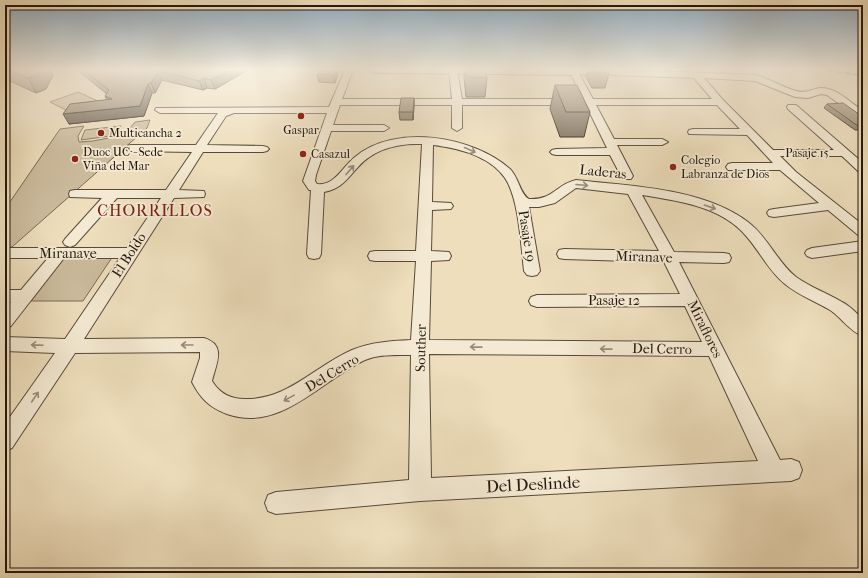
<svg xmlns="http://www.w3.org/2000/svg" width="868" height="578" font-family="'IM FELL French Canon',serif">
<style>
.green{fill:#ccbc9e;stroke:#786a56}
.lines{fill:none;stroke-linecap:round;stroke-linejoin:round}
.minor-casing{stroke:#574a3a;stroke-width:2}
.major-casing{stroke:#25180e;stroke-width:2}
.minor{fill:#f4ead3;fill-rule:evenodd}
.major{fill:#eedebc;fill-rule:evenodd}
.rail{stroke:#25180e;stroke-width:2;stroke-dasharray:4.5 4.5;stroke-linecap:butt}
.wall{fill:#7a6d59;stroke:#25180e}
.shaded-wall{fill:#635949;stroke:#25180e}
.building{fill:#8e7f68;stroke:#25180e}
.oneway{stroke:#978c7a}
.poi-dot{fill:#8f2418;stroke:#f4ead3;stroke-width:1.5}
.labels{text-anchor:middle;dominant-baseline:central;stroke-width:3.5;stroke-linejoin:round;paint-order:stroke}
.far-poi-label{font-size:12px;fill:#25180e;stroke:#f4ead3;text-anchor:start}
.far-street-label{font-size:12px;fill:#25180e;stroke:#f4ead3}
.street-label{font-size:14px;fill:#25180e;stroke:#f4ead3}
.quarter-label{font-size:16px;letter-spacing:1px;fill:#7a1f14;stroke:#f4ead3}
.near-street-label{font-size:17px;fill:#25180e;stroke:#f4ead3}
</style>
<rect width="100%" height="100%" fill="#eedebc"/>
<filter id="stains"><feTurbulence type="fractalNoise" baseFrequency=".005" numOctaves="4"/><feColorMatrix values="0 0 0 0 .2 0 0 0 0 .09 0 0 0 0 .02 0 0 0 .5 -.17"/></filter>
<radialGradient id="worn" r=".72"><stop offset=".6" stop-color="#630" stop-opacity="0"/><stop offset="1" stop-color="#630" stop-opacity=".3"/></radialGradient>
<path class="green" d="M 78,92 L 100,102 L 72,113 L 50,102 Z
M 150,120 L 147,128 L 12,247 L 5,247 L 5,209 L 60,129 L 84,126 L 78,136 L 79,142 L 93,141 L 124,135 L 135,122 Z
M 121,126 L 118,135 L 81,140 L 85,130 Z
M 66,256 L 113,256 L 83,301 L 31,301 Z"/>
<g class="lines">
<defs>
<path id="minor" d="M 345,70 L 353,70 L 342,99 L 452,99 L 449,70 L 457,71 L 462,99 L 583,99 L 569,70 L 577,70 L 593,99 L 712,99 L 694,78 L 613,75 L 609,72 L 611,70 L 630,70 L 756,75 C 770,79 782,87 796,91 C 805,94 812,89 820,88 C 836,87 851,103 863,111 L 863,119 L 859,118 L 827,95 L 821,94 L 808,98 L 795,97 L 755,81 L 704,78 L 723,100 L 773,150 L 834,150 L 788,109 L 787,107 L 788,105 L 796,105 L 863,163 L 863,173 L 859,172 L 842,156 L 780,156 L 796,172 L 863,225 L 863,236 L 858,235 L 828,210 L 774,217 L 769,216 L 767,213 L 769,210 L 774,209 L 819,203 L 780,170 L 728,170 L 726,167 L 728,164 L 732,163 L 773,163 L 747,135 L 689,134 L 688,132 L 689,130 L 693,129 L 740,129 L 717,105 L 596,105 L 614,139 L 662,139 L 668,142 L 662,145 L 617,145 L 633,176 L 631,179 L 623,179 L 621,176 L 610,155 L 556,155 L 552,154 L 550,152 L 552,150 L 556,149 L 607,148 L 586,105 L 462,105 L 462,128 L 457,131 L 452,128 L 452,105 L 340,105 L 333,125 L 384,125 L 389,128 L 384,131 L 331,131 L 316,175 L 315,181 L 317,184 C 335,186 342,167 355,157 C 395,123 473,136 510,169 C 519,178 520,194 529,199 C 554,200 555,185 576,180 C 630,186 704,188 748,222 C 768,237 777,262 796,277 C 810,287 827,293 842,302 C 850,306 856,313 863,319 L 863,336 C 850,332 841,317 830,310 C 815,301 798,295 785,284 C 769,271 760,252 747,237 C 722,206 678,201 642,195 L 674,252 L 724,253 L 729,254 L 731,258 L 729,262 L 724,263 L 679,262 L 780,460 L 791,459 L 799,462 L 802,470 L 799,478 L 791,481 L 420,501 L 276,514 L 268,511 L 265,503 L 268,495 L 276,492 L 409,480 L 411,355 C 396,355 379,354 365,360 C 321,380 281,433 227,414 C 209,407 201,399 192,382 L 200,358 L 200,352 L 75,353 L 12,448 L 5,451 L 5,424 L 55,353 L 5,351 L 5,337 L 65,339 L 120,258 L 64,258 L 11,326 L 5,328 L 5,309 L 11,302 L 5,302 L 5,290 L 21,290 L 48,258 L 5,258 L 5,248 L 127,248 L 161,198 L 117,198 L 75,245 L 70,247 L 65,245 L 63,242 L 65,239 L 102,198 L 70,197 L 69,194 L 70,191 L 75,190 L 166,190 L 192,152 L 131,151 L 127,150 L 125,148 L 127,146 L 131,145 L 196,145 L 218,113 L 160,113 L 155,110 L 156,108 L 329,107 ZM 234,113 L 327,113 L 303,181 L 309,190 L 311,190 L 307,254 L 309,258 L 314,259 L 319,258 L 321,254 L 324,192 C 341,189 347,179 358,167 C 374,149 398,143 422,144 L 416,251 L 375,251 L 370,252 L 368,256 L 370,260 L 375,261 L 416,261 L 411,340 C 391,341 371,342 352,350 C 315,366 288,400 245,399 C 231,399 220,394 212,381 C 216,364 227,345 204,338 L 84,339 L 174,198 L 204,197 L 205,194 L 204,191 L 179,190 L 203,152 L 263,152 L 267,151 L 269,149 L 267,147 L 263,146 L 207,145 L 226,116 ZM 433,145 C 458,148 490,156 505,178 C 519,199 521,245 524,271 L 527,275 L 532,276 L 537,275 L 540,271 L 529,207 L 539,207 L 555,203 L 576,188 L 628,194 L 659,251 L 564,249 L 559,250 L 557,254 L 559,258 L 564,259 L 664,262 L 680,294 L 537,295 L 531,297 L 529,301 L 531,305 L 537,307 L 685,306 L 702,342 L 429,340 L 431,261 L 449,260 L 451,256 L 449,252 L 431,251 L 432,210 L 451,209 L 453,206 L 451,203 L 432,202 ZM 429,354 L 709,356 L 758,461 L 431,478 Z
M 863,241 L 863,251 L 812,258 L 807,256 L 805,253 L 807,250 L 812,248 Z"/>
<path id="major" d="M 371,70 L 642,70 L 636,73 L 574,75 L 376,73 L 372,72 Z
M 841,70 L 863,70 L 863,75 L 847,73 Z"/>
</defs>
<use href="#minor" class="minor-casing"/>
<use href="#major" class="major-casing"/>
<use href="#minor" class="minor"/>
<use href="#major" class="major"/>
<path class="rail" d="M 819,70 L 863,75"/>
</g>
<path class="wall" d="M 5,70 L 50,70 L 53,75 L 46,89 L 36,93 L 10,81 L 5,73 Z
M 77,70 L 248,70 L 215,89 L 207,88 L 203,90 L 162,80 L 155,93 L 152,93 L 144,116 L 69,124 L 107,100 L 105,96 L 107,94 Z
M 465,70 L 485,70 L 487,78 L 485,97 L 466,97 L 464,78 Z
M 588,70 L 607,70 L 609,73 L 605,88 L 592,88 L 586,77 Z
M 317,74 L 338,74 L 335,83 L 319,82 Z
M 555,85 L 590,112 L 584,137 L 560,137 L 550,109 Z
M 414,98 L 414,106 L 413,120 L 400,120 L 399,112 Z
M 827,104 L 863,117 L 863,130 L 855,130 L 824,108 Z"/>
<path class="shaded-wall" d="M 40,70 L 50,70 L 53,75 L 46,89 L 36,93 L 28,78 Z
M 230,70 L 248,70 L 215,89 L 211,80 Z
M 336,70 L 338,70 L 338,74 L 335,83 L 334,75 Z
M 158,71 L 162,80 L 155,93 L 151,83 Z
M 204,78 L 207,88 L 203,90 L 199,81 Z
M 148,84 L 152,93 L 144,116 L 69,124 L 63,114 L 140,106 Z
M 414,98 L 414,106 L 413,120 L 413,112 Z"/>
<path class="building" d="M 8,70 L 40,70 L 38,75 L 28,78 Z
M 84,70 L 230,70 L 211,80 L 204,78 L 199,81 L 158,71 L 151,83 L 148,84 L 140,106 L 63,114 L 70,104 L 112,99 L 105,96 L 109,90 Z
M 322,70 L 336,70 L 334,75 L 317,74 Z
M 466,70 L 485,70 L 487,78 L 467,77 Z
M 593,70 L 607,70 L 609,73 L 595,73 Z
M 555,85 L 577,85 L 590,112 L 566,112 Z
M 401,98 L 414,98 L 413,112 L 399,112 Z
M 843,103 L 863,117 L 863,126 L 858,126 L 827,104 Z"/>
<defs><path id="oneway-shaft" d="M-6 0H5M1.5-3L5.5 0L1.5 3" fill="none" stroke-width="1.6" stroke-linecap="round" stroke-linejoin="round"/></defs>
<g class="oneway">
<use href="#oneway-shaft" transform="translate(470 150) rotate(24)"/>
<use href="#oneway-shaft" transform="translate(350 170) rotate(-49)"/>
<use href="#oneway-shaft" transform="translate(582 185) rotate(5)"/>
<use href="#oneway-shaft" transform="translate(710 207) rotate(19)"/>
<use href="#oneway-shaft" transform="translate(37 345) rotate(-178)"/>
<use href="#oneway-shaft" transform="translate(187 345) rotate(180)"/>
<use href="#oneway-shaft" transform="translate(476 347) rotate(-179)"/>
<use href="#oneway-shaft" transform="translate(606 349) rotate(-179)"/>
<use href="#oneway-shaft" transform="translate(35 397) rotate(-56)"/>
<use href="#oneway-shaft" transform="translate(289 398) rotate(151)"/>
</g>
<linearGradient id="sky" x2="0" y2="1"><stop stop-color="#8faabf"/><stop offset="0.46" stop-color="#f7f0e1"/><stop offset="1" stop-color="#f7f0e1" stop-opacity="0"/></linearGradient>
<rect width="868" height="151" fill="url(#sky)"/>
<g class="poi-dot">
<circle cx="301" cy="116" r="4"/>
<circle cx="101" cy="133" r="4"/>
<circle cx="303" cy="154" r="4"/>
<circle cx="75" cy="159" r="4"/>
<circle cx="673" cy="167" r="4"/>
</g>
<g class="labels">
<g class="far-poi-label">
<text x="301" y="130" text-anchor="middle">Gaspar</text>
<text x="109" y="133">Multicancha 2</text>
<text x="83" y="152">Duoc UC - Sede<tspan x="83" dy="14">Viña del Mar</tspan></text>
<text x="311" y="154">Casazul</text>
<text x="681" y="160">Colegio<tspan x="681" dy="14">Labranza de Dios</tspan></text>
</g>
<g class="far-street-label">
<text x="807" y="153">Pasaje 15</text>
</g>
<g class="street-label">
<text transform="translate(603 172) rotate(6)">Laderas</text>
<text transform="translate(527 236) rotate(81)">Pasaje 19</text>
<text x="68" y="253">Miranave</text>
<text transform="translate(129 255) rotate(-57)">El Boldo</text>
<text transform="translate(644 257) rotate(2)">Miranave</text>
<text x="614" y="300">Pasaje 12</text>
<text transform="translate(705 329) rotate(64)">Miraflores</text>
<text transform="translate(421 348) rotate(-89)">Souther</text>
<text transform="translate(662 349) rotate(1)">Del Cerro</text>
<text transform="translate(332 373) rotate(-31)">Del Cerro</text>
</g>
<g class="quarter-label">
<text x="155" y="210">CHORRILLOS</text>
</g>
<g class="near-street-label">
<text transform="translate(533 484) rotate(-3)">Del Deslinde</text>
</g>
</g>
<rect width="868" height="578" fill="none" stroke="#eedebc" stroke-width="20"/>
<rect x="6" y="6" width="856" height="566" fill="none" stroke="#25180e" stroke-width="2"/>
<rect x="10" y="10" width="848" height="558" fill="none" stroke="#25180e"/>
<rect width="100%" height="100%" filter="url(#stains)"/>
<rect width="100%" height="100%" fill="url(#worn)"/>
</svg>
